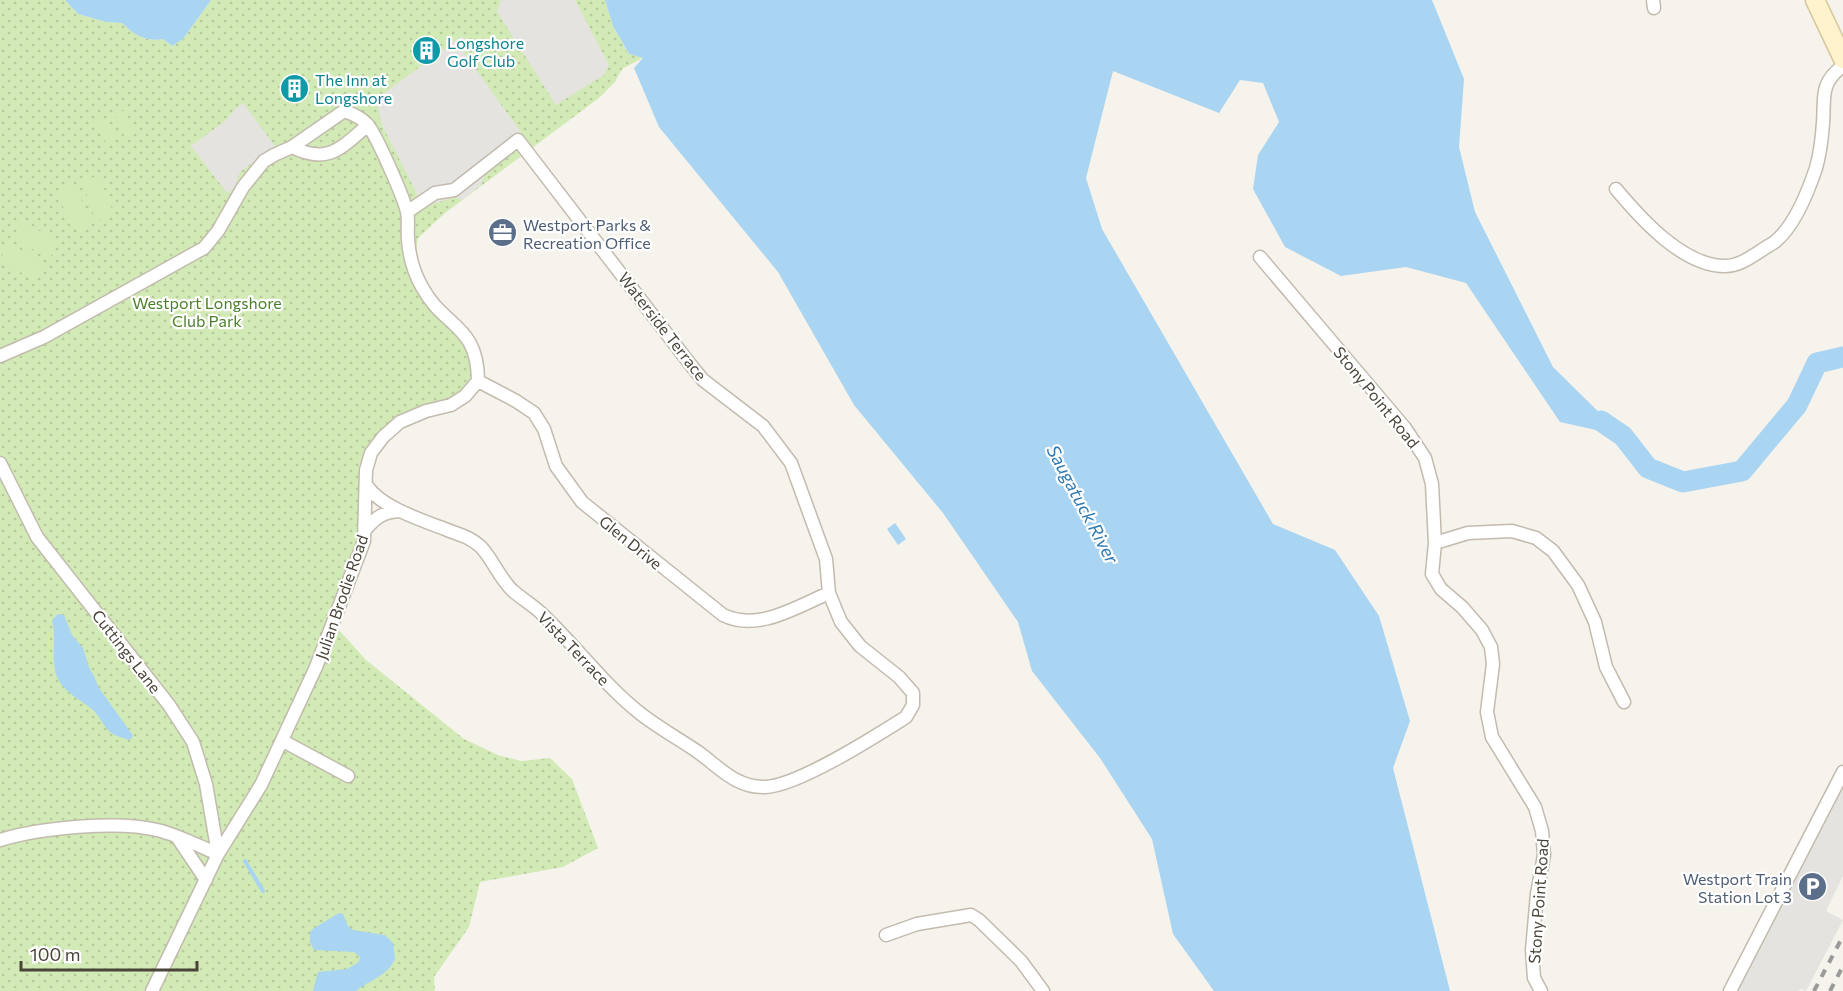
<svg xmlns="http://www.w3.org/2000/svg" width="1843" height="991" font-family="Commissioner,sans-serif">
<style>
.park{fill:url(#park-dots)}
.garden{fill:#d2eab5}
.parking{fill:#e5e3e0}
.water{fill:#a9d4f2}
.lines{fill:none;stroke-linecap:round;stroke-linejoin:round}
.stream{stroke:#a9d4f2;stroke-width:4}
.river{stroke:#a9d4f2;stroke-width:21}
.street-casing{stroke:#c2bbae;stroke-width:15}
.secondary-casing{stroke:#d6c79b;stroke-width:21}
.street{stroke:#fff;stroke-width:12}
.secondary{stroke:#fff3cd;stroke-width:18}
.rail{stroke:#9a9a9a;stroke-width:4;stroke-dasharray:8 8;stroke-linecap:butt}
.labels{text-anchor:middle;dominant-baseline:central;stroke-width:4.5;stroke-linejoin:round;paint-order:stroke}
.culture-label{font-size:16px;fill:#0d838f;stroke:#fff;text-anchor:start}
.service-label{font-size:16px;fill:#4e5e75;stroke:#fff;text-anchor:start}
.park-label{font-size:16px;fill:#4a7f2a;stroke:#fff}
.street-label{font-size:16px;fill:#4b4439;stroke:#fff}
.water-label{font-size:18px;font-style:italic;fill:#2e7ab2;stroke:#fff}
</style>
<defs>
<pattern id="park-dots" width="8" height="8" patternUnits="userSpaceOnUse" patternTransform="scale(1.5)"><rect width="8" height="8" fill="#d2eab5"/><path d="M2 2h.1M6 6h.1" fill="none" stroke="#b6ca9c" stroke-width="1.8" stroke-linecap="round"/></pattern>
</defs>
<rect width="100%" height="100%" fill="#f6f3ec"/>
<path class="park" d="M 0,0 L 65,0 L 78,14 L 106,22 L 122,23 C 134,35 146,42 163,39 L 172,46 L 183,39 L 211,0 L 605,0 L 613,26 L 628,53 L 643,58 L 622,69 L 615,82 L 599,98 L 445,213 L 418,238 L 412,279 L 426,301 L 465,344 L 474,360 L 472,381 L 464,391 L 451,399 L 420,407 L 381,429 L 366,448 L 359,466 L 361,506 L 360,538 L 330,620 L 366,660 L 464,739 L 498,755 L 521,761 L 550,758 L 572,779 L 598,848 L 563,867 L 480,882 L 469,927 L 434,977 L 435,991 L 0,991 Z"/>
<path class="garden" d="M 125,110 L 134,133 L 124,136 L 115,114 Z
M 107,118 L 116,140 L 106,144 L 97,122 Z
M 99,175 L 114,214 L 96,221 L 82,182 Z
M 75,184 L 90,223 L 72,230 L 57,191 Z
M 22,221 L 59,242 L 49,259 L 13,237 Z
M 9,243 L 45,264 L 35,281 L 0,260 Z"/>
<path class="parking" d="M 501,0 L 575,0 L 609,65 L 604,75 L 556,105 L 497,12 Z
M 462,36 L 470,47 L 464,53 L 528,142 L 486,172 L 481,185 L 462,200 L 455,197 L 427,206 L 418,196 L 382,125 L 376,99 Z
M 243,103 L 275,146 L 240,172 L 234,188 L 227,193 L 191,146 L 225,121 L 235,109 Z
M 1843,782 L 1843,876 L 1826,911 L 1843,920 L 1806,991 L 1800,989 L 1799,991 L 1736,991 Z"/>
<path class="water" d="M 65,0 L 211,0 L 183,39 L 172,46 L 163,39 C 146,42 134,35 122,23 L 106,22 L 78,14 Z
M 605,0 L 1432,0 L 1464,79 L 1459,147 L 1475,212 L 1553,367 L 1623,436 L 1560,422 L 1466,283 L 1406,267 L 1341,276 L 1285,247 L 1253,189 L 1258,155 L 1279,122 L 1263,83 L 1240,80 L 1219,113 L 1113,71 L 1086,178 L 1102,229 L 1273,524 L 1335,550 L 1379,616 L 1410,721 L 1393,768 L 1450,991 L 1214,991 L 1173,934 L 1152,839 L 1100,758 L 1032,671 L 1018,622 L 943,513 L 854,405 L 778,272 L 659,127 L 634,68 L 643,58 L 629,54 L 613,26 Z
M 895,523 L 906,539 L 898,545 L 887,529 Z
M 58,614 L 64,615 L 72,635 L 83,648 L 90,670 L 93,674 L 99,688 L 131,733 L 133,736 L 130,740 C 124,738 118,737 113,734 C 105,729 101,719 95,712 C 83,700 62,693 56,674 C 51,657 57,638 52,620 Z
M 339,913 L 343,914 L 348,926 L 353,930 L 385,935 L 393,943 L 395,959 C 388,976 369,980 356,991 L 313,991 L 318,972 L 347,969 L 359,962 L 360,957 L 354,952 L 314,950 L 310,942 L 310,932 L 314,928 Z"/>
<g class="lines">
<path class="stream" d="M 245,861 L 263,891"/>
<path class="river" d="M 1601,421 L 1623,436 L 1648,468 L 1683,482 L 1742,471 L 1797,405 L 1817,363 L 1843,357"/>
<defs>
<path id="street" d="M 1653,0 L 1654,8
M 292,147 C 328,165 341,148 368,125
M 1616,189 C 1641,219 1683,266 1725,266 C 1739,266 1751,257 1762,250 C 1767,246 1773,244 1777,240 C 1796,223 1808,192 1816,168 C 1820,154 1822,137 1823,123 C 1825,99 1819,83 1843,66
M 1260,257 L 1405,428 L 1425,458 L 1432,484 L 1435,543 L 1432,574 L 1441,589 L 1462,607 L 1482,630 L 1491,647 L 1493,664 L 1487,712 L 1492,737 L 1535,807 L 1542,831 L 1544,855 L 1537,894 L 1532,950 L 1534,978 L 1541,991
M 0,356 L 44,337 L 204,248 L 218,231 L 243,187 L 264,161 L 274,155 L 292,147 L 344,111 C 354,114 360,117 367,124 C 376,134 404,198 407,212 C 409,220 407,230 408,239 C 409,255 414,273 422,287 C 444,328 478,324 478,381 L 465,396 L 451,405 L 426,411 L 400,422 L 383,437 L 371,453 L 366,470 L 364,541 L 316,667 L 261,785 L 218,854 L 152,991
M 478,381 L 516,401 L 534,413 L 544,429 L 556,466 L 582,502 L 723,615 C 758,632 796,607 829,593
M 0,463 L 37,537 L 169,705 L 193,742 L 206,784 L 218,854
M 367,486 C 381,507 421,520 445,529 C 459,535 469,536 481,547 C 493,560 500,579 513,591 C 522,599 533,605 542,614 C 576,646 604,685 641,714 C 659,728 679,739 698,752 C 719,767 736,788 765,787 C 798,786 876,736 906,717 L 913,705 L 913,693 L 899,677 L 860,646 L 841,622 L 829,593 L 826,559 L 791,463 L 763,426 L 703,380 L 690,364 L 518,140 L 454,190 L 435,193 L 407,212
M 365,530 C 376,517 383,512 400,511
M 1435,543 L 1468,533 L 1512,531 L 1536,538 L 1553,551 L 1578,585 L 1595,622 L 1606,667 L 1624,702
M 283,741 L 348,776
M 177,837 L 206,880
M 0,840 C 39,828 118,820 157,830 C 178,835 199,846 218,854
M 886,935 L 917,924 L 971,915 L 979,920 L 1021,961 L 1043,991
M 1730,991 L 1843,772"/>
<path id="secondary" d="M 1815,0 L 1843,59"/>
</defs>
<use href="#street" class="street-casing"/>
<use href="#secondary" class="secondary-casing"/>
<use href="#street" class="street"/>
<use href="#secondary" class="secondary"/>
<path class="rail" d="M 1814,991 L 1843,936
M 1830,991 L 1843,966"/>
</g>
<defs>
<symbol id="building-disc" viewBox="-11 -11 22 22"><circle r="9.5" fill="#0f9aa8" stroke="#fff"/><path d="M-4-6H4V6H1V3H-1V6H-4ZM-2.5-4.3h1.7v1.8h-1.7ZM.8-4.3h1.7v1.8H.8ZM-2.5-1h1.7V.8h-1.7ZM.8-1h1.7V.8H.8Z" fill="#fff"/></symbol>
<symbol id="office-disc" viewBox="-11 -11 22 22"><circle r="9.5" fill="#5c6f8a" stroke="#fff"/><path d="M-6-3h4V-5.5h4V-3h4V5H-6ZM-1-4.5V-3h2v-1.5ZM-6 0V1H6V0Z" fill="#fff"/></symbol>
<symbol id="parking-disc" viewBox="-11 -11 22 22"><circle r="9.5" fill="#5c6f8a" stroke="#fff"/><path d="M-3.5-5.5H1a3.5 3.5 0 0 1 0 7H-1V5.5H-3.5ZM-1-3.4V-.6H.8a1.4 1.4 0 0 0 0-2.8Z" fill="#fff"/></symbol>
</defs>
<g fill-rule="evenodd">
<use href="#building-disc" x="410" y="34" width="33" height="33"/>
<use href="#building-disc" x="278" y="72" width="33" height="33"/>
<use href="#office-disc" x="486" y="216" width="33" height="33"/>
<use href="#parking-disc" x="1796" y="870" width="33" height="33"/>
</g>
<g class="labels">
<g class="culture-label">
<text x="447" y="42">Longshore<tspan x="447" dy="18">Golf Club</tspan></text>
<text x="315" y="79">The Inn at<tspan x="315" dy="18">Longshore</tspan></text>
</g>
<g class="service-label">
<text x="523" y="224">Westport Parks &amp;<tspan x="523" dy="18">Recreation Office</tspan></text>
<text x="1792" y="878" text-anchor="end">Westport Train<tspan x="1792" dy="18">Station Lot 3</tspan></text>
</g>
<g class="park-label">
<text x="207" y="302">Westport Longshore<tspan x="207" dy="18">Club Park</tspan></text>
</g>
<g class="street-label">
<text transform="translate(663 326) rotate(52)">Waterside Terrace</text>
<text transform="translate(1377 397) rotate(51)">Stony Point Road</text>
<text transform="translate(631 542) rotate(39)">Glen Drive</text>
<text transform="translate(341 597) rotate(-71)">Julian Brodie Road</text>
<text transform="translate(574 648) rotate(46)">Vista Terrace</text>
<text transform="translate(127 651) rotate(52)">Cuttings Lane</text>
<text transform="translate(1538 901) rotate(-86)">Stony Point Road</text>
</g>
<g class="water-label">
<text transform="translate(1083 504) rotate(62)">Saugatuck River</text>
</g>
</g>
<path d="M21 961v9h176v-9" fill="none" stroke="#4b4439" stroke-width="3"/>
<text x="30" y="961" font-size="18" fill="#4b4439" stroke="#ffffff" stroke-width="4.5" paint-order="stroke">100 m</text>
</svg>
